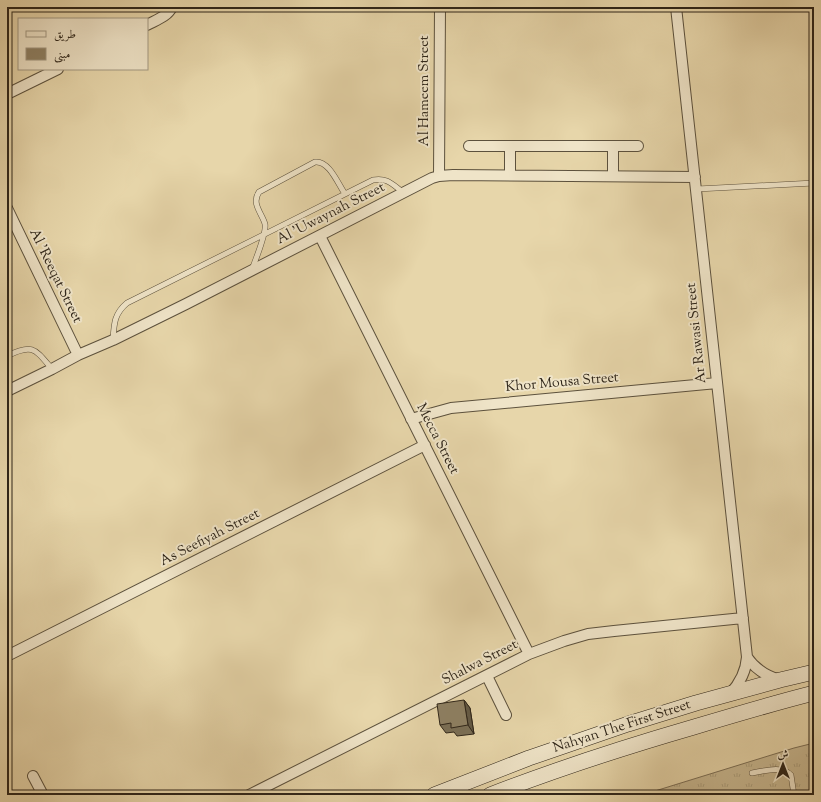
<svg xmlns="http://www.w3.org/2000/svg" width="821" height="802" font-family="'Sorts Mill Goudy',Amiri,serif">
<style>
.grass{fill:url(#grass-tufts);stroke:#7b6e55}
.lines{fill:none;stroke-linecap:round;stroke-linejoin:round}
.service-casing{stroke:#5c513d;stroke-width:6}
.minor-casing{stroke:#5c513d;stroke-width:12}
.secondary-casing{stroke:#2e2519;stroke-width:16}
.service{stroke:#efe4c8;stroke-width:5}
.minor{stroke:#efe4c8;stroke-width:10}
.secondary{stroke:#efe4c8;stroke-width:15}
.wall{fill:#7a6f56;stroke:#2e2519}
.shaded-wall{fill:#635a46;stroke:#2e2519}
.building{fill:#8e8164;stroke:#2e2519}
.labels{text-anchor:middle;dominant-baseline:central;stroke-width:4;stroke-linejoin:round;paint-order:stroke}
.street-label{font-size:14px;fill:#2e2519;stroke:#efe4c8}
</style>
<defs>
<pattern id="grass-tufts" width="24" height="20" patternUnits="userSpaceOnUse"><rect width="24" height="20" fill="#c8b891"/><path d="M3 7l-1-3M5 7V3M7 7l1-3M15 17l-1-3M17 17v-4M19 17l1-3" fill="none" stroke="#ac9e7c"/></pattern>
</defs>
<rect width="100%" height="100%" fill="#e7d6aa"/>
<filter id="stains"><feTurbulence type="fractalNoise" baseFrequency=".005" numOctaves="4"/><feColorMatrix values="0 0 0 0 .2 0 0 0 0 .09 0 0 0 0 .02 0 0 0 .5 -.17"/></filter>
<radialGradient id="worn" r=".72"><stop offset=".6" stop-color="#630" stop-opacity="0"/><stop offset="1" stop-color="#630" stop-opacity=".3"/></radialGradient>
<path class="grass" d="M 814,743 L 814,795 L 642,795 L 794,748 Z"/>
<g class="lines">
<defs>
<path id="service" d="M 697,189 L 814,183
M 252,270 C 255,260 267,233 265,224 C 262,213 251,204 259,192 L 315,162 C 329,160 338,184 345,194
M 113,340 C 114,324 114,314 127,303 L 373,180 C 387,177 393,185 404,193
M 7,356 C 33,343 35,349 52,369
M 752,773 C 764,771 782,765 791,775 L 794,795"/>
<path id="minor" d="M 676,7 L 747,657 C 746,672 740,683 730,694
M 147,25 C 156,20 167,17 172,7
M 7,94 L 58,69
M 469,146 L 638,146
M 510,175 L 510,146
M 439,176 L 440,7
M 613,176 L 613,146
M 7,208 L 78,355
M 320,236 L 529,654
M 7,391 L 52,369 L 78,355 L 113,340 L 186,304 L 432,178 L 439,176 L 453,175 L 695,177
M 411,419 L 451,408 L 717,383
M 7,656 L 425,445
M 747,657 C 755,669 766,676 780,680
M 487,676 L 506,715
M 33,776 L 43,795
M 249,795 L 529,654 L 564,641 L 588,634 L 614,631 L 743,618"/>
<path id="secondary" d="M 434,795 L 529,758 L 628,724 L 696,703 L 780,680 L 814,672
M 490,795 C 557,769 625,747 694,727 C 734,715 774,703 814,693"/>
</defs>
<use href="#service" class="service-casing"/>
<use href="#minor" class="minor-casing"/>
<use href="#secondary" class="secondary-casing"/>
<use href="#service" class="service"/>
<use href="#minor" class="minor"/>
<use href="#secondary" class="secondary"/>
</g>
<path class="wall" d="M 464,700 L 470,708 L 474,734 L 457,736 L 454,732 L 446,733 L 440,725 Z"/>
<path class="shaded-wall" d="M 464,700 L 470,708 L 474,734 L 468,725 Z"/>
<path class="building" d="M 464,700 L 468,725 L 451,728 L 451,723 L 440,725 L 437,704 Z"/>
<g class="labels">
<g class="street-label">
<text transform="translate(425 91) rotate(-90)">Al Hameem Street</text>
<text transform="translate(331 214) rotate(-27)">Al 'Uwaynah Street</text>
<text transform="translate(55 276) rotate(64)">Al 'Reeqat Street</text>
<text transform="translate(697 333) rotate(-96)">Ar Rawasi Street</text>
<text transform="translate(562 383) rotate(-5)">Khor Mousa Street</text>
<text transform="translate(437 439) rotate(63)">Mecca Street</text>
<text transform="translate(210 538) rotate(-27)">As Seefiyah Street</text>
<text transform="translate(480 663) rotate(-27)">Shalwa Street</text>
<text transform="translate(622 727) rotate(-18)">Nahyan The First Street</text>
</g>
</g>
<rect width="821" height="802" fill="none" stroke="#e7d6aa" stroke-width="24"/>
<rect x="8" y="8" width="805" height="786" fill="none" stroke="#2e2519" stroke-width="2"/>
<rect x="12" y="12" width="797" height="778" fill="none" stroke="#2e2519"/>
<rect x="18" y="18" width="130" height="52" fill="#efe4c8" stroke="#a29882"/>
<rect x="26" y="31" width="20" height="6" fill="#efe4c8" stroke="#a29882"/>
<text x="54" y="38" font-size="12" fill="#2e2519">طريق</text>
<rect x="26" y="48" width="20" height="12" fill="#8e8164" stroke="#a29882"/>
<text x="54" y="58" font-size="12" fill="#2e2519">مبنى</text>
<g transform="translate(783 764)" stroke="#efe4c8" stroke-width="3" paint-order="stroke">
<path d="M0-3L7 15L0 10L-7 15Z" fill="#2e2519"/>
<text y="-6" font-size="11" font-weight="bold" text-anchor="middle" fill="#2e2519">ش</text>
</g>
<rect width="100%" height="100%" filter="url(#stains)"/>
<rect width="100%" height="100%" fill="url(#worn)"/>
</svg>
